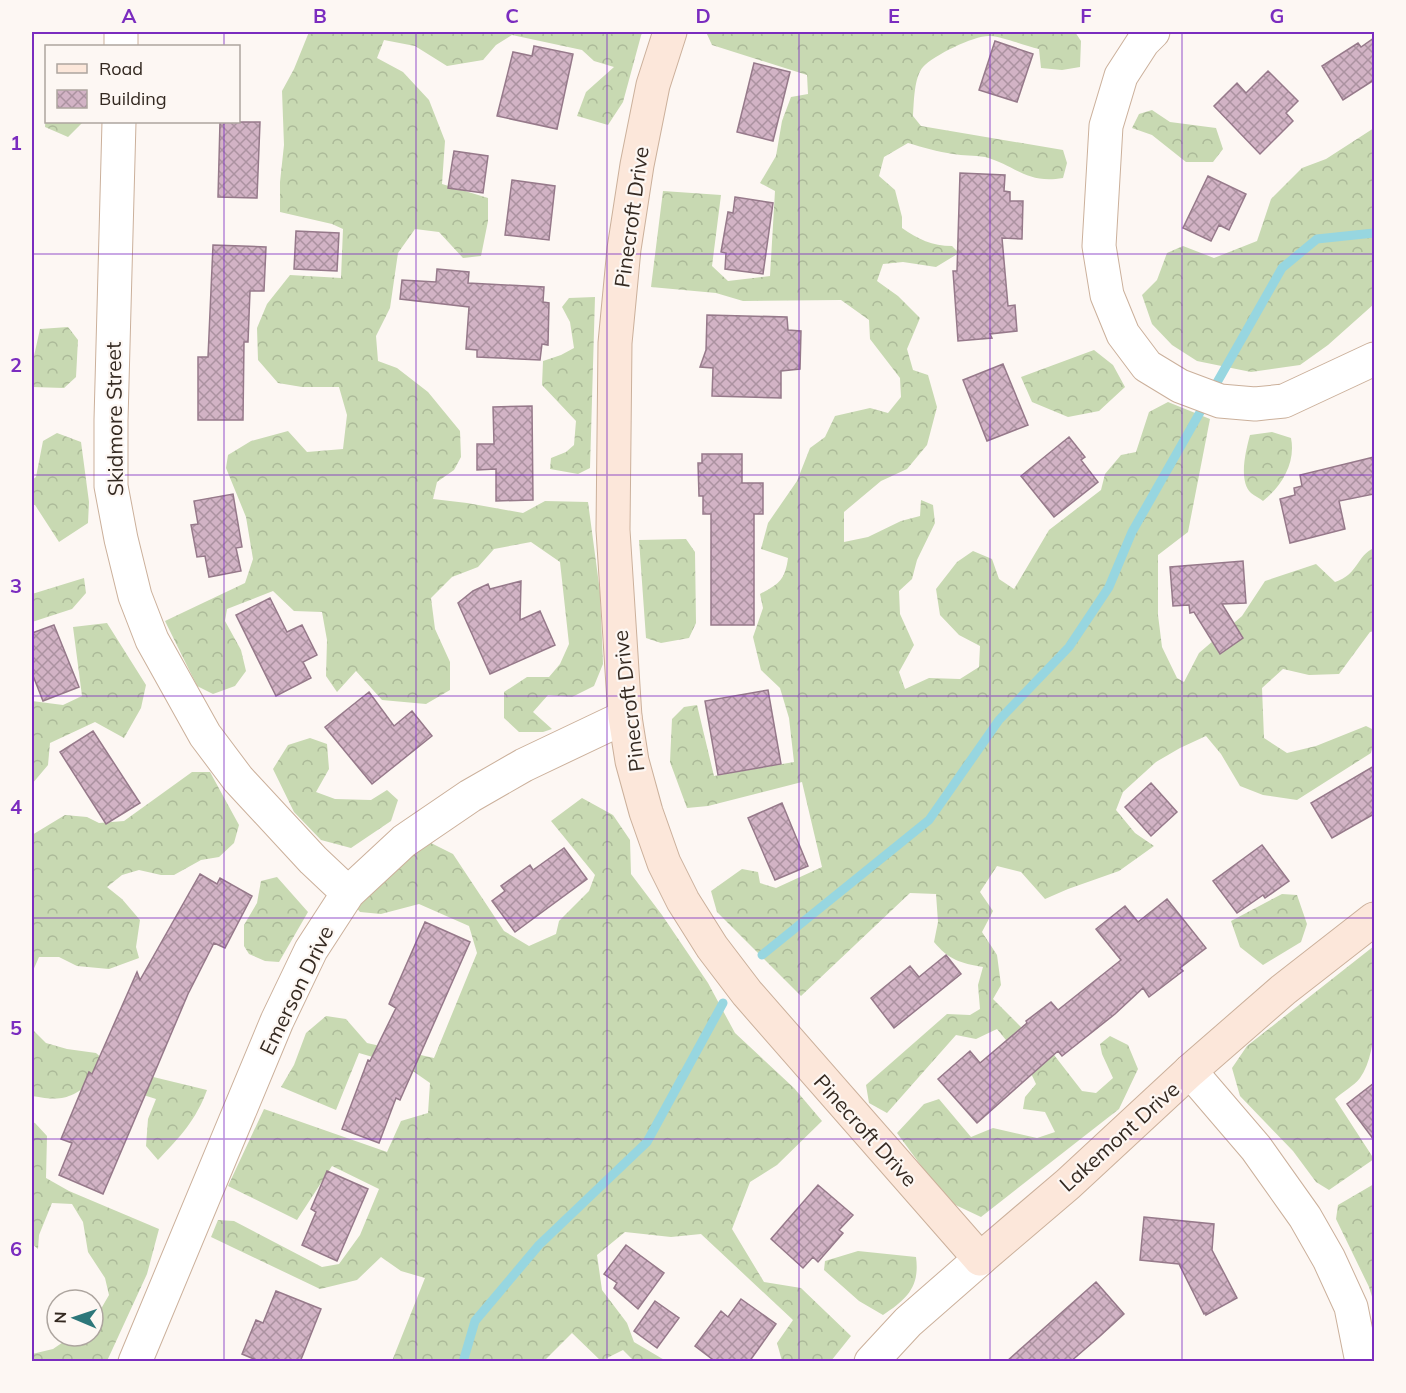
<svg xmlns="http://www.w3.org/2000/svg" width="1406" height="1393" font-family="Mulish,sans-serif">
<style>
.forest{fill:url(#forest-crowns)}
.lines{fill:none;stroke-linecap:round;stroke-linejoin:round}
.stream{stroke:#97d6e0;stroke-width:9}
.building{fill:url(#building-cross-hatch);stroke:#96798a;stroke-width:1.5}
.street-casing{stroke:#cbb09b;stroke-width:35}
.secondary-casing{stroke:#cbb09b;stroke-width:35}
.street{stroke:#fff;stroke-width:33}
.secondary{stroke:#fce7da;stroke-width:33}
.grid{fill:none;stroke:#7b2cbf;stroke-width:1.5;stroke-opacity:0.55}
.labels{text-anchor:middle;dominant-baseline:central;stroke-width:4.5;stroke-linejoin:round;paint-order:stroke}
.street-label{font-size:21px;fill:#342921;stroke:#fdf7f3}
.neatline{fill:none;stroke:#7b2cbf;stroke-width:2}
.grid-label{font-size:20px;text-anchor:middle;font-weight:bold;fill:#7b2cbf}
</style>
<defs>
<pattern id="forest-crowns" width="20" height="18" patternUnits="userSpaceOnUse" patternTransform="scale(1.5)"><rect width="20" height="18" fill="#c8d9b2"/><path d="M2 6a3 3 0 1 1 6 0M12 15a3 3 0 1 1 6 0" fill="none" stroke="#acba99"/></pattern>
<pattern id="building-cross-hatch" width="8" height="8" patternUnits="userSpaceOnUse" patternTransform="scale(1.5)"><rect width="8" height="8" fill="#d2b3c5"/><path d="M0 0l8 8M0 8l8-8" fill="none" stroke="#ab92a0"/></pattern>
</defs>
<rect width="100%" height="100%" fill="#fdf7f3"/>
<path class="forest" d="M 309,32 L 642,32 L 623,102 L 608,125 L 577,116 L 586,92 L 614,67 L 594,61 L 582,50 L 512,35 L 496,45 L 483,60 L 447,66 L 415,46 L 384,40 L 377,58 L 403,72 L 429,100 L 445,141 L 442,184 L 488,198 L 488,221 L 481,256 L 463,258 L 439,232 L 415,229 L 398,253 L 390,308 L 376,336 L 378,361 L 397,368 L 428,392 L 460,431 L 461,457 L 454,470 L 437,482 L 433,499 L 467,503 L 523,513 L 545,501 L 588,502 L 600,592 L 603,664 L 594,686 L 572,697 L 548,695 L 533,712 L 552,729 L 543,732 L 519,732 L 504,718 L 504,692 L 527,677 L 549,677 L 560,664 L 569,644 L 560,562 L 531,542 L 494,549 L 478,567 L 452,577 L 431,598 L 435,629 L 450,662 L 450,690 L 426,704 L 382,700 L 356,671 L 337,692 L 326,676 L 327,640 L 322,612 L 294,611 L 273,591 L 227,609 L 225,621 L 241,650 L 246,671 L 235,686 L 213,694 L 197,686 L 165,621 L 245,583 L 253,559 L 246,517 L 226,468 L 228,455 L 251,441 L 288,431 L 307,452 L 343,449 L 347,415 L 339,387 L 302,387 L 278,383 L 258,360 L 257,328 L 267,304 L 290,275 L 341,278 L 343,229 L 332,224 L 280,212 L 280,182 L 284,145 L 282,91 L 294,69 Z
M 706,32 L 1075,32 L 1081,41 L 1080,67 L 1062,70 L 1041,68 L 1039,49 C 1025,46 1004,37 990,36 C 975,35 934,55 923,67 C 914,77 914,102 913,116 L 921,126 L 1063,150 L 1067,163 L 1063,178 C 1026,184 1017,166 985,157 C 974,155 963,156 953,154 C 938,152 922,147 908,143 L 884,157 L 879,176 L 895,190 L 902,217 L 902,228 C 918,239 932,246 952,246 L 959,253 L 936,267 L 903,262 L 883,264 L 877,281 L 898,296 L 920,318 L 907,349 L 913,370 L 928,375 L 937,407 L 927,445 L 907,469 L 881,481 L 844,512 L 844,542 L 868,537 L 901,521 L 920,516 L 921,500 L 933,505 L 935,523 L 917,560 L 912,579 L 899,591 L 900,614 L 914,645 L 899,672 L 905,689 L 929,678 L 960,679 L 979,667 L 980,646 L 959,635 L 940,615 L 936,589 L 957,562 L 973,551 L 992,559 L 999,579 L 1014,589 L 1049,530 L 1101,490 L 1105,474 L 1121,455 L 1136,452 L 1149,412 L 1168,402 L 1210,419 L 1188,532 L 1158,555 L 1158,615 L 1162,647 L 1177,678 L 1184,682 L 1199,653 L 1242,616 L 1265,581 L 1316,564 L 1335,582 C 1358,575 1357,555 1374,548 L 1374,631 L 1370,632 L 1339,674 L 1309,675 L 1283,669 L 1262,688 L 1264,738 L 1287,753 L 1316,746 L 1366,726 L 1374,730 L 1374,740 L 1371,753 L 1297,800 L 1263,795 L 1240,786 L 1221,754 L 1206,736 L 1180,748 L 1156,762 L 1123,792 L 1116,810 L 1135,833 L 1154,846 L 1119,871 L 1068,889 L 1045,899 L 1021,872 L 997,866 L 980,892 L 993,911 L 982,932 L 997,955 L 1001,985 L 993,999 L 1022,1028 L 1051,1051 L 1082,1091 L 1096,1093 L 1113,1078 L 1102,1054 L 1100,1044 L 1110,1036 L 1128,1045 L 1138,1069 L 1119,1109 L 981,1217 L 947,1201 L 897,1133 L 924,1104 L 939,1099 L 971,1137 L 993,1128 L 1037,1138 L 1055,1132 L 1045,1112 L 1023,1109 L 1025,1097 L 1036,1084 L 1028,1067 L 997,1029 L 976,1039 L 956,1035 L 887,1113 L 869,1103 L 866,1085 L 947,1014 L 970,1015 L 980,1009 L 978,985 L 983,967 C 960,963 949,960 934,942 L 938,922 L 936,894 L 910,893 L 801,996 L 717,912 L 711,891 L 742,869 L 758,872 L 760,883 L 776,888 L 822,867 L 802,782 L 708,806 L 687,808 L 670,762 L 672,719 L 684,707 L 697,705 L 714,776 L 794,762 L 789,718 L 780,688 L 761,670 L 753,637 L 763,608 L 760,594 C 779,584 785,580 788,558 L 761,549 L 768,523 L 797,481 L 810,448 L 825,437 L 835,416 L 870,408 L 888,413 L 901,397 L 900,378 L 870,339 L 869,320 L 841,300 L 743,301 L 716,293 L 651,287 L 663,191 L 721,195 L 712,266 L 728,281 L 770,276 L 775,191 L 760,183 L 776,156 L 782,121 L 791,97 L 808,94 L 807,75 L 712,45 Z
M 1152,110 L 1170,122 L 1216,128 L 1223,149 L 1213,162 L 1186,162 L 1152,135 L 1132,128 L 1139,114 Z
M 46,113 L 46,122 L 83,122 L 68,137 L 45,127 Z
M 1374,128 L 1374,304 L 1328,345 L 1300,365 L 1251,372 L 1197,361 L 1172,345 L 1152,324 L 1142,295 L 1157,280 L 1167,253 L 1183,246 L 1214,258 L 1257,241 L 1271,199 L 1302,168 L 1326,159 Z
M 595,297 L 590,468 L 578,474 L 550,469 L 551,458 L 566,452 L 574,445 L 576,421 L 542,385 L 543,361 L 561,355 L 574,348 L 570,322 L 562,307 L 569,298 Z
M 68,327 L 78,340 L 76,377 L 64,388 L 32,387 L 32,365 L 40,329 Z
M 1094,350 L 1113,365 L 1125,387 L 1099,411 L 1068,417 L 1032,402 L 1021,377 Z
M 1272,432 L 1291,438 C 1296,462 1282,486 1263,501 C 1260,498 1254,496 1251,493 C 1238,481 1246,450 1250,435 Z
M 57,433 L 81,442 L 89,502 L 88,523 L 59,542 L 35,505 L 32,505 L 32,480 L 36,477 L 43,441 Z
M 686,539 L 695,552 L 696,623 L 689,638 L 661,643 L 646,638 L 639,540 Z
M 84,578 L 86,593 L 72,609 L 32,622 L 32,594 Z
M 107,623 L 146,685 L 141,708 L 124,738 L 95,722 L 50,743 L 48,765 L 32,784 L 32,701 L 63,705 L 82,696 L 73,627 Z
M 310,738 L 327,744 L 329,769 L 316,792 L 335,799 L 371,800 L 387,790 L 398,800 L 391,821 L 351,848 L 321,840 L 294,812 L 273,769 L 288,745 Z
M 192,772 L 210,772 L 239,825 L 234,843 L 219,857 L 201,860 L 174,875 L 161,875 L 139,870 L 122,875 L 107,887 L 122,899 L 140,920 L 136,947 L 139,958 L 109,969 L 77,966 L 59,957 L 39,957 L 32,973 L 32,835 L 65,815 L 87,817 L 99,823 L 124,821 Z
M 582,798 L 613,815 L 630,840 L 631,874 L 662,915 L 708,983 L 735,1033 L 794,1088 L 822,1121 L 777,1165 L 750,1182 L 732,1229 L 764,1282 L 801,1288 L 851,1336 L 831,1361 L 782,1361 L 777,1343 L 793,1320 L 701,1234 L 671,1237 L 625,1232 L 597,1255 L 602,1290 L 627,1323 L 634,1342 L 666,1361 L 634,1361 L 623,1350 L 601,1361 L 572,1333 L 544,1361 L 392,1361 L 425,1278 L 401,1271 L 381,1257 L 357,1280 L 320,1289 L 211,1237 L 218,1220 L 234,1221 L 322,1267 L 339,1264 L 360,1235 L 379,1189 L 332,1166 L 297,1220 L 228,1186 L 264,1109 L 387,1152 L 401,1121 L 428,1113 L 430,1083 L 407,1067 L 359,1053 L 336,1110 L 281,1087 L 294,1065 L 306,1033 L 326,1016 L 346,1019 L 367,1043 L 434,1058 L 477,953 L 469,926 L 419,904 L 381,914 L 360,912 L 355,906 L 427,841 L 453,854 L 504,931 L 529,946 L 556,934 L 559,921 L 589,891 L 595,875 L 551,821 Z
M 277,877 L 308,912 L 279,962 L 265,961 L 249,954 L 244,946 L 244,925 L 257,903 L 261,881 Z
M 1282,894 L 1297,895 L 1307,924 L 1301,942 L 1263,965 L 1240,947 L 1231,921 Z
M 1374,946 C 1375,982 1381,1049 1360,1078 C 1354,1086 1342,1092 1335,1099 L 1374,1159 L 1329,1190 L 1316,1182 L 1293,1151 L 1240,1096 L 1232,1068 L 1247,1046 Z
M 32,1026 L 32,1029 L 46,1043 L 67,1049 L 96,1053 L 112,1067 L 207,1090 C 196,1120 180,1137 158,1160 L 146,1146 L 148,1119 L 156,1099 L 96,1080 C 69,1098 65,1102 32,1096 Z
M 32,1122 L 35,1123 L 47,1136 L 46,1178 L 69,1191 L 159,1229 L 147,1274 L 107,1361 L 32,1361 L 32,1354 L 53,1349 L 72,1336 L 93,1336 L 93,1313 L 98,1314 L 109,1295 L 105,1278 L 88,1252 L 83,1222 L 72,1204 L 52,1203 L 39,1235 L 38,1249 L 32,1244 Z
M 1374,1184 L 1374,1303 L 1369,1287 L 1336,1219 L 1338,1205 Z
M 858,1251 L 916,1257 C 920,1287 907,1299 883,1315 L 859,1301 L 824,1270 L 825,1261 Z"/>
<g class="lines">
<path class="stream" d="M 762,955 L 929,820 L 999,720 L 1069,647 L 1109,587 L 1132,532 L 1282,268 L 1317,239 L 1374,233
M 463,1362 L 475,1321 L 539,1245 L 647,1142 L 723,1003"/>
</g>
<path class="building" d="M 1374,38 L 1374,80 L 1343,100 L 1322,66 L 1358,43 L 1361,47 Z
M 995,41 L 1033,54 L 1017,102 L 979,90 Z
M 534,46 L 573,54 L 557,129 L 497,116 L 513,52 L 532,56 Z
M 754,63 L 790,72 L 773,141 L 737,132 Z
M 1268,71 L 1298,101 L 1286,113 L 1293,121 L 1260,154 L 1214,106 L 1237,83 L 1246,93 Z
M 220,122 L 260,122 L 257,198 L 218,197 Z
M 454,151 L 488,156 L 483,193 L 448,188 Z
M 960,173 L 1005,175 L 1004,191 L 1010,192 L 1010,201 L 1023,201 L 1022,239 L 1002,238 L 1008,306 L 1015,305 L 1017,331 L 990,334 L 992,338 L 958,341 L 953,271 L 957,271 Z
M 1208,176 L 1246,194 L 1229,230 L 1219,225 L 1211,241 L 1183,228 Z
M 512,180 L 555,186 L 549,240 L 505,235 Z
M 735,197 L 773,203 L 763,274 L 725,269 L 726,253 L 721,252 L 728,212 L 733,213 Z
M 296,231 L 339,233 L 337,271 L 294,269 Z
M 213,245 L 266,247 L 264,291 L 250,291 L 248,342 L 244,342 L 243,420 L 198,420 L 198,357 L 208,357 Z
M 437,269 L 469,272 L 468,283 L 544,287 L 543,302 L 549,303 L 548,345 L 542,344 L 540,360 L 477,357 L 477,350 L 466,349 L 469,307 L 400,299 L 402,280 L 436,282 Z
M 707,315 L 787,317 L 788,330 L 801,331 L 800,369 L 781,371 L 781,398 L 712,396 L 713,368 L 700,367 L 706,350 Z
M 1003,364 L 1028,425 L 987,441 L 963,380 Z
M 532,406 L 533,500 L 496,501 L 496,469 L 477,470 L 477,444 L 494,444 L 493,407 Z
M 1069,437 L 1085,457 L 1081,460 L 1098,482 L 1054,517 L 1021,476 Z
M 702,454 L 742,454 L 742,483 L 763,483 L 763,514 L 754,514 L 754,625 L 711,625 L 711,514 L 703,514 L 703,496 L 699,496 L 698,463 L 702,463 Z
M 1374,457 L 1374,494 L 1339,501 L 1345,529 L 1290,543 L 1280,499 L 1295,495 L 1294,488 L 1302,486 L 1300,475 Z
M 233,494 L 242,547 L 236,548 L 241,571 L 209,577 L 205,556 L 197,557 L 191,525 L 198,524 L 194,501 Z
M 1243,561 L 1246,603 L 1222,604 L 1243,638 L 1220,654 L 1194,612 L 1190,613 L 1189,605 L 1173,606 L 1170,567 Z
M 521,581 L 520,620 L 540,611 L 555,645 L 490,674 L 458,603 L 473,591 L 488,584 L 490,589 Z
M 270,598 L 287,632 L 302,625 L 317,655 L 303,662 L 311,678 L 276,696 L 236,615 Z
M 54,625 L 79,687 L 43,701 L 32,673 L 32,633 Z
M 768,690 L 781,764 L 718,775 L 705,701 Z
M 369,692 L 394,726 L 412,711 L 432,736 L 372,784 L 325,727 Z
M 93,731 L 140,803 L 106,824 L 60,752 Z
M 1374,766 L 1374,814 L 1332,838 L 1311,803 Z
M 1151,783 L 1177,812 L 1151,836 L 1125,807 Z
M 782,803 L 808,866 L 775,880 L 748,818 Z
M 1262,845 L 1289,881 L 1265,898 L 1263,895 L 1237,913 L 1213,881 Z
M 564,848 L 587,879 L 515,932 L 492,901 L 505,891 L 501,886 L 530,865 L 533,870 Z
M 200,874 L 217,884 L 220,878 L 252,896 L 225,948 L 214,943 L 188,994 L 103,1194 L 59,1175 L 72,1143 L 61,1139 L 89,1072 L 92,1074 L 137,972 L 140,980 Z
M 1167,899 L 1206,948 L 1180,968 L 1183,971 L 1149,997 L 1143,988 L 1115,1014 L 1062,1056 L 1058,1051 L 977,1123 L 938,1079 L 970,1051 L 980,1063 L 1027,1023 L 1026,1021 L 1051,1002 L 1058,1010 L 1121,960 L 1096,929 L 1125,906 L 1138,922 Z
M 425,922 L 470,942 L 400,1100 L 396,1098 L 379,1143 L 342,1129 L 368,1060 L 370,1061 L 396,1008 L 389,1004 Z
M 946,955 L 961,974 L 894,1028 L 871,998 L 910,966 L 919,977 Z
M 1374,1083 L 1374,1140 L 1347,1104 Z
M 327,1171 L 368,1189 L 337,1261 L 302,1245 L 316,1212 L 311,1209 Z
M 818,1185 L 853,1215 L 839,1230 L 843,1233 L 818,1262 L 813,1257 L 803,1268 L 771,1239 Z
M 1144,1217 L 1214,1224 L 1212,1250 L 1237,1298 L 1206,1315 L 1206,1313 L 1204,1314 L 1179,1264 L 1140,1260 Z
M 626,1245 L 664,1273 L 638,1309 L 614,1288 L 617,1283 L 604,1274 Z
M 1096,1282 L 1124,1314 L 1099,1337 L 1070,1362 L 1006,1362 Z
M 276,1291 L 321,1309 L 300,1362 L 261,1362 L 242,1354 L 256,1320 L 263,1323 Z
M 741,1299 L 776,1324 L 749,1362 L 716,1362 L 695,1346 L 721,1311 L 728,1317 Z
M 655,1301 L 679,1318 L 657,1348 L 634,1331 Z"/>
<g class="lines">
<defs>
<path id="street" d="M 1153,32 L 1143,42 L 1121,76 L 1106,126 L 1099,246 L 1107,295 L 1123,334 L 1147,366 L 1180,386 L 1220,401 L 1255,404 L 1284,401 L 1374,359
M 121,46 L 121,32
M 119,122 L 111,420 L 111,486 L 121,539 L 135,596 L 152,640 L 205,735 L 238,779 L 313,860 L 348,893
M 1190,1071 L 1256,1148 L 1305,1217 L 1329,1259 L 1351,1307 L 1362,1362
M 135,1362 L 277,1021 L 311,950 L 348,893 L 404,841 L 470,796 L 524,765 L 625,717
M 871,1362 L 908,1322 L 980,1259"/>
<path id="secondary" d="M 670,32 L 653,85 L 637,165 L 624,249 L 615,343 L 613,530 L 625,717 L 632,761 L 646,812 L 664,863 L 683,901 L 712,947 L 747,993 L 980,1259 L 1068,1184 L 1190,1071 L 1283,990 L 1374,919"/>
</defs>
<use href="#street" class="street-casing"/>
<use href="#secondary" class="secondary-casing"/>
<use href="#street" class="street"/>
<use href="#secondary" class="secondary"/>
</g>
<path class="grid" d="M 224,32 L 224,46M 416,32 L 416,1362M 607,32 L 607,1362M 799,32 L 799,1362M 990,32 L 990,1362M 1182,32 L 1182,1362M 224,122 L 224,1362M 32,254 L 1374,254M 32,475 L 1374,475M 32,696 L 1374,696M 32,918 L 1374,918M 32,1139 L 1374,1139"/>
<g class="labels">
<g class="street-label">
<text transform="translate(631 217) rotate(-82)">Pinecroft Drive</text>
<text transform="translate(114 419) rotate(-91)">Skidmore Street</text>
<text transform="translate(628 701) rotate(-97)">Pinecroft Drive</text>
<text transform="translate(296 990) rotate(-64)">Emerson Drive</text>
<text transform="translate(866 1130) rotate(48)">Pinecroft Drive</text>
<text transform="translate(1119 1136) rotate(-42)">Lakemont Drive</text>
</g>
</g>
<rect width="1406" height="1393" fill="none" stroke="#fdf7f3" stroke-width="66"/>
<rect x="45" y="45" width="195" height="78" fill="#fdf7f3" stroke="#ada59f" stroke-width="1.5"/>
<rect x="57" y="64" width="30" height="9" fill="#fce7da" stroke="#ada59f" stroke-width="1.5"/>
<text x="99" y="75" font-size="18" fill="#342921">Road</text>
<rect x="57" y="90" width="30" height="18" fill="url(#building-cross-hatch)" stroke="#ada59f" stroke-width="1.5"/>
<text x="99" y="105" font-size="18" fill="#342921">Building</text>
<g transform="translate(75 1318) rotate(272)"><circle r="28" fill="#fdf7f3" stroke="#ada59f" stroke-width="1.5"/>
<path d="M0-4.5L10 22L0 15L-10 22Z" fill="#2d777a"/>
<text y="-9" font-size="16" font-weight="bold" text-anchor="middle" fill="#342921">N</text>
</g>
<rect x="33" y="33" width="1340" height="1327" class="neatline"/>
<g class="grid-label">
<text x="129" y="23">A</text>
<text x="320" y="23">B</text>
<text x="512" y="23">C</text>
<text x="703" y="23">D</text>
<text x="894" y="23">E</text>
<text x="1086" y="23">F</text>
<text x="1277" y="23">G</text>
<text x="16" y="150">1</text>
<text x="16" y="372">2</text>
<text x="16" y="593">3</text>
<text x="16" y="814">4</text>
<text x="16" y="1035">5</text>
<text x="16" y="1256">6</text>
</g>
</svg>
